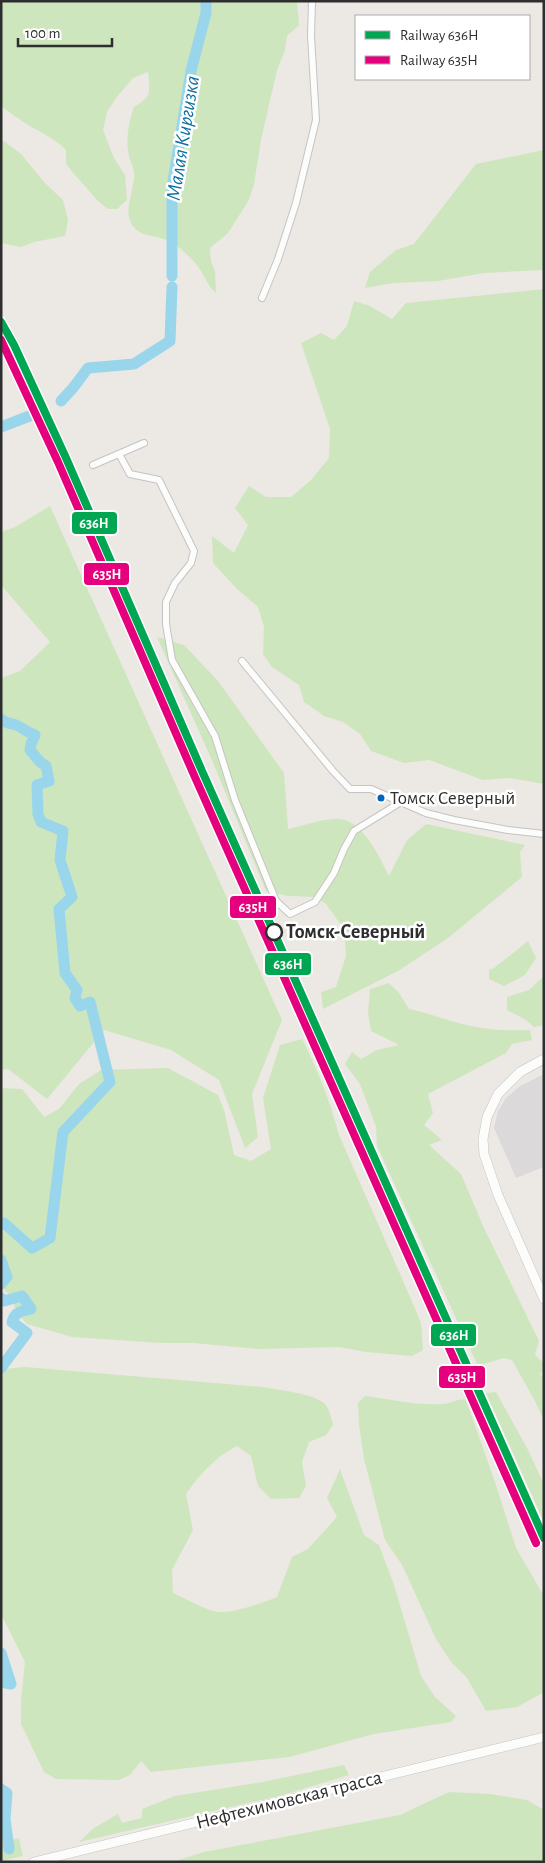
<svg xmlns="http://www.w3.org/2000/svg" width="545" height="1863" font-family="'Alegreya Sans',sans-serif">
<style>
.industrial{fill:#dcd9db}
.green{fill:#cee6be}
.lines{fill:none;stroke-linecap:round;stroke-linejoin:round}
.river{stroke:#99d6ec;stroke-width:11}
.street-casing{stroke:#c5c4c5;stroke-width:8}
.secondary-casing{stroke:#c5c4c5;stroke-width:10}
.street{stroke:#fcfcfb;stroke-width:6}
.secondary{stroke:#fcfcfb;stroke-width:9}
.rail-1-casing{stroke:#fff;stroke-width:11}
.rail-2-casing{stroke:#fff;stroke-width:11}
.rail-1{stroke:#00a651;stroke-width:8}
.rail-2{stroke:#e5007d;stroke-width:8}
.bus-dot{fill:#0065bd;stroke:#fff;stroke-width:2}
.stop-dot{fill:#fff;stroke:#2e2e2e;stroke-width:2.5}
.labels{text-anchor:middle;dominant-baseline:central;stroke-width:5;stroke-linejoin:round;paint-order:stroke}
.bus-label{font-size:19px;fill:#2e2e2e;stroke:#fff;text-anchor:start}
.stop-label{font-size:20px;font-weight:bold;fill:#2e2e2e;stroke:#fff;text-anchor:start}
.street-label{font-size:20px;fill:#2e2e2e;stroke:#fff}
.water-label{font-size:21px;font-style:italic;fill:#0d6fa3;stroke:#fff}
.line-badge{stroke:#fff;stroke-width:2}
.badge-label{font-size:14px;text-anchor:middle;font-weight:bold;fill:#fff}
</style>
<rect width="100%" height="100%" fill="#ece8e4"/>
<path class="industrial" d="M 544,1074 L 544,1167 L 516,1178 L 494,1128 L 498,1111 L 506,1098 L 520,1086 Z"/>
<path class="green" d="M 1,1 L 297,1 L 299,25 L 287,36 L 285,50 L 277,70 L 261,140 L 254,184 L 249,200 L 228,233 L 210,248 L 211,262 L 215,271 L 216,293 C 208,286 205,277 199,268 C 193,259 181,248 171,242 C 158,234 139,239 131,223 C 123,208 136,187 134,171 C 133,166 130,161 129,156 C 125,140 129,122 134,107 C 152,97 150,92 148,72 L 133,78 L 116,98 L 107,112 L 103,130 L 114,158 L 125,175 L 127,200 L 117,209 L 108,209 L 99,202 L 74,174 L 66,164 L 66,150 C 54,138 42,133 28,125 C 19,119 10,113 1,106 Z
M 1,139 L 21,154 L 44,182 L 63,200 L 68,220 L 65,236 L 34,242 L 21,247 L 1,243 Z
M 544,150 L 544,270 L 484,273 L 438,281 L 393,283 L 365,288 L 370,272 L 396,250 L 414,244 L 476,164 Z
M 544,289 L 544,784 L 510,778 L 483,780 L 429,760 L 404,763 L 371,751 L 360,734 L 343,722 L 324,716 L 304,702 L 299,685 L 272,667 L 263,654 L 264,627 L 258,607 L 237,589 L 213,563 L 212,536 L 234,553 L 248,525 L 235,508 L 249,486 L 266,497 L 291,497 L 311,480 L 329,458 L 330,429 L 301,343 L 321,333 L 334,340 L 347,326 L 354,301 L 370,306 L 392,319 L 406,303 Z
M 50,506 L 282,1020 L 252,1094 L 258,1137 L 245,1148 L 219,1080 L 171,1050 L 104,1030 L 47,1099 L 8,1069 L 1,1070 L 1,678 L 20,671 L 50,642 L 1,585 L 1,532 L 15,527 Z
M 157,637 L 184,645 L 218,681 L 284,773 L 288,829 C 303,826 318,820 334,819 C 361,816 379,856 389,876 L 407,840 L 426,824 L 525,845 L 520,852 L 522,877 L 448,938 L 398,971 L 323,1009 L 321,992 L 336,987 L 346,956 L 344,929 L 326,904 L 315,897 L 288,896 L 266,891 L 214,765 Z
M 528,941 L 536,958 L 525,975 L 504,986 L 489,979 L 489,970 L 494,968 Z
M 544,976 L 544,1025 L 534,1027 L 526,1020 L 507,1010 L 507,997 L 529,990 Z
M 389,983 L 399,993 L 409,1009 C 430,1013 450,1022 471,1026 C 490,1030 509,1031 530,1030 L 532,1040 L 512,1044 L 506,1053 L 428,1094 L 433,1113 L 424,1125 L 442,1140 L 429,1145 L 461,1174 L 484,1228 L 539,1341 L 535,1355 L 544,1363 L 544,1369 L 540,1375 L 544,1376 L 544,1421 L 535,1401 L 512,1360 L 503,1358 L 478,1366 L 377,1146 L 376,1127 L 360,1084 L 345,1064 L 352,1052 L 361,1059 L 377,1050 L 399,1045 L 371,1031 L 368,1013 L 370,989 Z
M 302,1039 C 318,1070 330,1101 339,1135 L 414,1306 L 421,1323 L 423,1350 L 412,1356 L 366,1352 L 339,1347 L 258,1349 L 193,1343 L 161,1343 L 72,1337 L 27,1324 L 17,1313 L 10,1295 L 1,1287 L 1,1088 L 22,1089 L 44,1117 L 59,1109 L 79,1084 L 101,1070 L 168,1068 L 218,1095 L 224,1110 L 234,1155 L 251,1161 L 271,1149 L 263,1098 L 280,1045 Z
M 25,1367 L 263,1387 C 279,1390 307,1393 321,1401 C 329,1405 331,1417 333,1425 L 326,1435 L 309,1442 L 302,1462 L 306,1486 L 299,1498 L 271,1499 L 258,1486 L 251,1456 L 237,1446 C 215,1457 200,1474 186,1494 L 193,1530 L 172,1570 L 173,1593 C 184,1598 209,1612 220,1612 C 234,1613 263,1603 277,1597 L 292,1557 L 308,1549 L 337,1517 L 327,1498 L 340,1469 L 364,1535 L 379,1545 L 394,1585 L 421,1676 L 435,1697 L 456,1716 L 451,1722 L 374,1734 L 289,1757 L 151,1772 L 141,1761 L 130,1775 L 119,1780 L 56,1779 L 44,1772 L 21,1724 L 21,1700 L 25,1662 L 1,1614 L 1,1374 L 3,1369 Z
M 496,1392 L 527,1448 L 544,1484 L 544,1522 L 486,1393 Z
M 365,1396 C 390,1399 418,1406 443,1404 C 452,1403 458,1398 466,1400 L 496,1485 L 516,1548 L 544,1596 L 544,1692 L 517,1707 L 486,1711 L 467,1678 L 451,1662 L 436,1639 L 402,1565 L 385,1540 L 364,1459 L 359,1424 L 358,1403 Z
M 344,1765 L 349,1775 L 283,1795 L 79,1842 L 94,1828 L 118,1814 L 122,1823 L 142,1818 L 142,1809 L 175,1796 L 263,1782 Z
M 449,1792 L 490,1794 L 527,1800 L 544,1810 L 544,1862 L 173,1862 L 204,1852 L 400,1815 Z
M 19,1838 L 23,1856 L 1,1861 L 1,1843 Z"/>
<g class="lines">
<path class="river" d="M 172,276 L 172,188 L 191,71 L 206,13 L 206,1
M 61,401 L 73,388 L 88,368 L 134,364 L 170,341 L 172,287
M 1,427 L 32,415
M 1,719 C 6,724 10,723 16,725 C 23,728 28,733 35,735 L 31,744 L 30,750 L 40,762 L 46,766 L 49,781 L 37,785 L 38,814 L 41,822 L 63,831 L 60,860 L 72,897 L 59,909 L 65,973 L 77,990 L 75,998 L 80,1006 L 90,1002 L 110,1082 L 63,1132 L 50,1238 L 32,1248 L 4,1223 L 1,1224
M 1,1260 L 7,1277 L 1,1284
M 1,1298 L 4,1301 L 22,1296 L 31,1309 C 21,1311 15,1312 12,1322 L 27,1333 L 1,1368
M 1,1653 L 11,1684 L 1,1682
M 1,1789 L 7,1793 L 5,1819 L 9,1849"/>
<defs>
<path id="street" d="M 262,298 L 278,259 L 296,203 L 316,120 L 311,36 L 312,1
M 119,454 L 130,474 L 159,480 L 194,551 L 191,563 L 175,583 L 166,602 L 166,624 L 172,660 L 215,736 L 235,800 L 276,901 L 290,914 L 315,902 L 334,873 L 344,849 L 354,831 L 401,802
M 93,465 L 144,443
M 242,661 L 333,771 L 350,789 L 371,789 L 426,813 L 454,820 L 508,830 L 544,834"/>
<path id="secondary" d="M 544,1059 L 520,1072 L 498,1094 L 487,1117 L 483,1139 L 484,1154 L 498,1195 L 544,1299
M 34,1862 L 544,1737"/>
</defs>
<use href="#street" class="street-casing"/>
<use href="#secondary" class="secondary-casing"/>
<use href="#street" class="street"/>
<use href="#secondary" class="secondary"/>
<defs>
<path id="rail-1" d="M 1,322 L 14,345 L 66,458 L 202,771 L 544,1538"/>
<path id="rail-2" d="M 1,340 L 58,462 L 194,775 L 536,1543"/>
</defs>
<use href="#rail-1" class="rail-1-casing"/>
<use href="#rail-2" class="rail-2-casing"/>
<use href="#rail-1" class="rail-1"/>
<use href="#rail-2" class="rail-2"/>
</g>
<circle class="bus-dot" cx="381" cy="798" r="4.5"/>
<circle class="stop-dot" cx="274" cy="932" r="8"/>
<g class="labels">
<g class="bus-label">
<text x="390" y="798">Томск Северный</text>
</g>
<g class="stop-label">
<text x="286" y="932">Томск-Северный</text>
</g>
<g class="street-label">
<text transform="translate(289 1800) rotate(-14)">Нефтехимовская трасса</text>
</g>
<g class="water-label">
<text transform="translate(183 138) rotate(-81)">Малая Киргизка</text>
</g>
</g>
<g class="line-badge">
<rect x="71" y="511" width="47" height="24" rx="5" fill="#00a651"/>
<rect x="83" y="562" width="47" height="24" rx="5" fill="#e5007d"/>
<rect x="229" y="895" width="48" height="24" rx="5" fill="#e5007d"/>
<rect x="264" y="952" width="48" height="24" rx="5" fill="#00a651"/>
<rect x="430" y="1323" width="47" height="24" rx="5" fill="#00a651"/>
<rect x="438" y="1365" width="48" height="24" rx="5" fill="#e5007d"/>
</g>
<g class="badge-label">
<text x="94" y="528">636Н</text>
<text x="107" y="579">635Н</text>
<text x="253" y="912">635Н</text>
<text x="288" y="969">636Н</text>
<text x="454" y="1340">636Н</text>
<text x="462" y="1382">635Н</text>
</g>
<rect width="545" height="1863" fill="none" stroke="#2e2e2e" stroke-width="5"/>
<rect x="355" y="15" width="175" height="65" fill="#ffffff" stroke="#ababab"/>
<rect x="365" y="31" width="25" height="8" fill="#00a651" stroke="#ababab"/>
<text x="400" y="40" font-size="15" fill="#2e2e2e">Railway 636Н</text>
<rect x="365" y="56" width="25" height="8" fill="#e5007d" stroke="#ababab"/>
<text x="400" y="65" font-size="15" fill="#2e2e2e">Railway 635Н</text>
<path d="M18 38v8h94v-8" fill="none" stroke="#2e2e2e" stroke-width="2.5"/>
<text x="25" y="38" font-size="15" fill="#2e2e2e" stroke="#ffffff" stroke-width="4" paint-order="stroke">100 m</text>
</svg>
